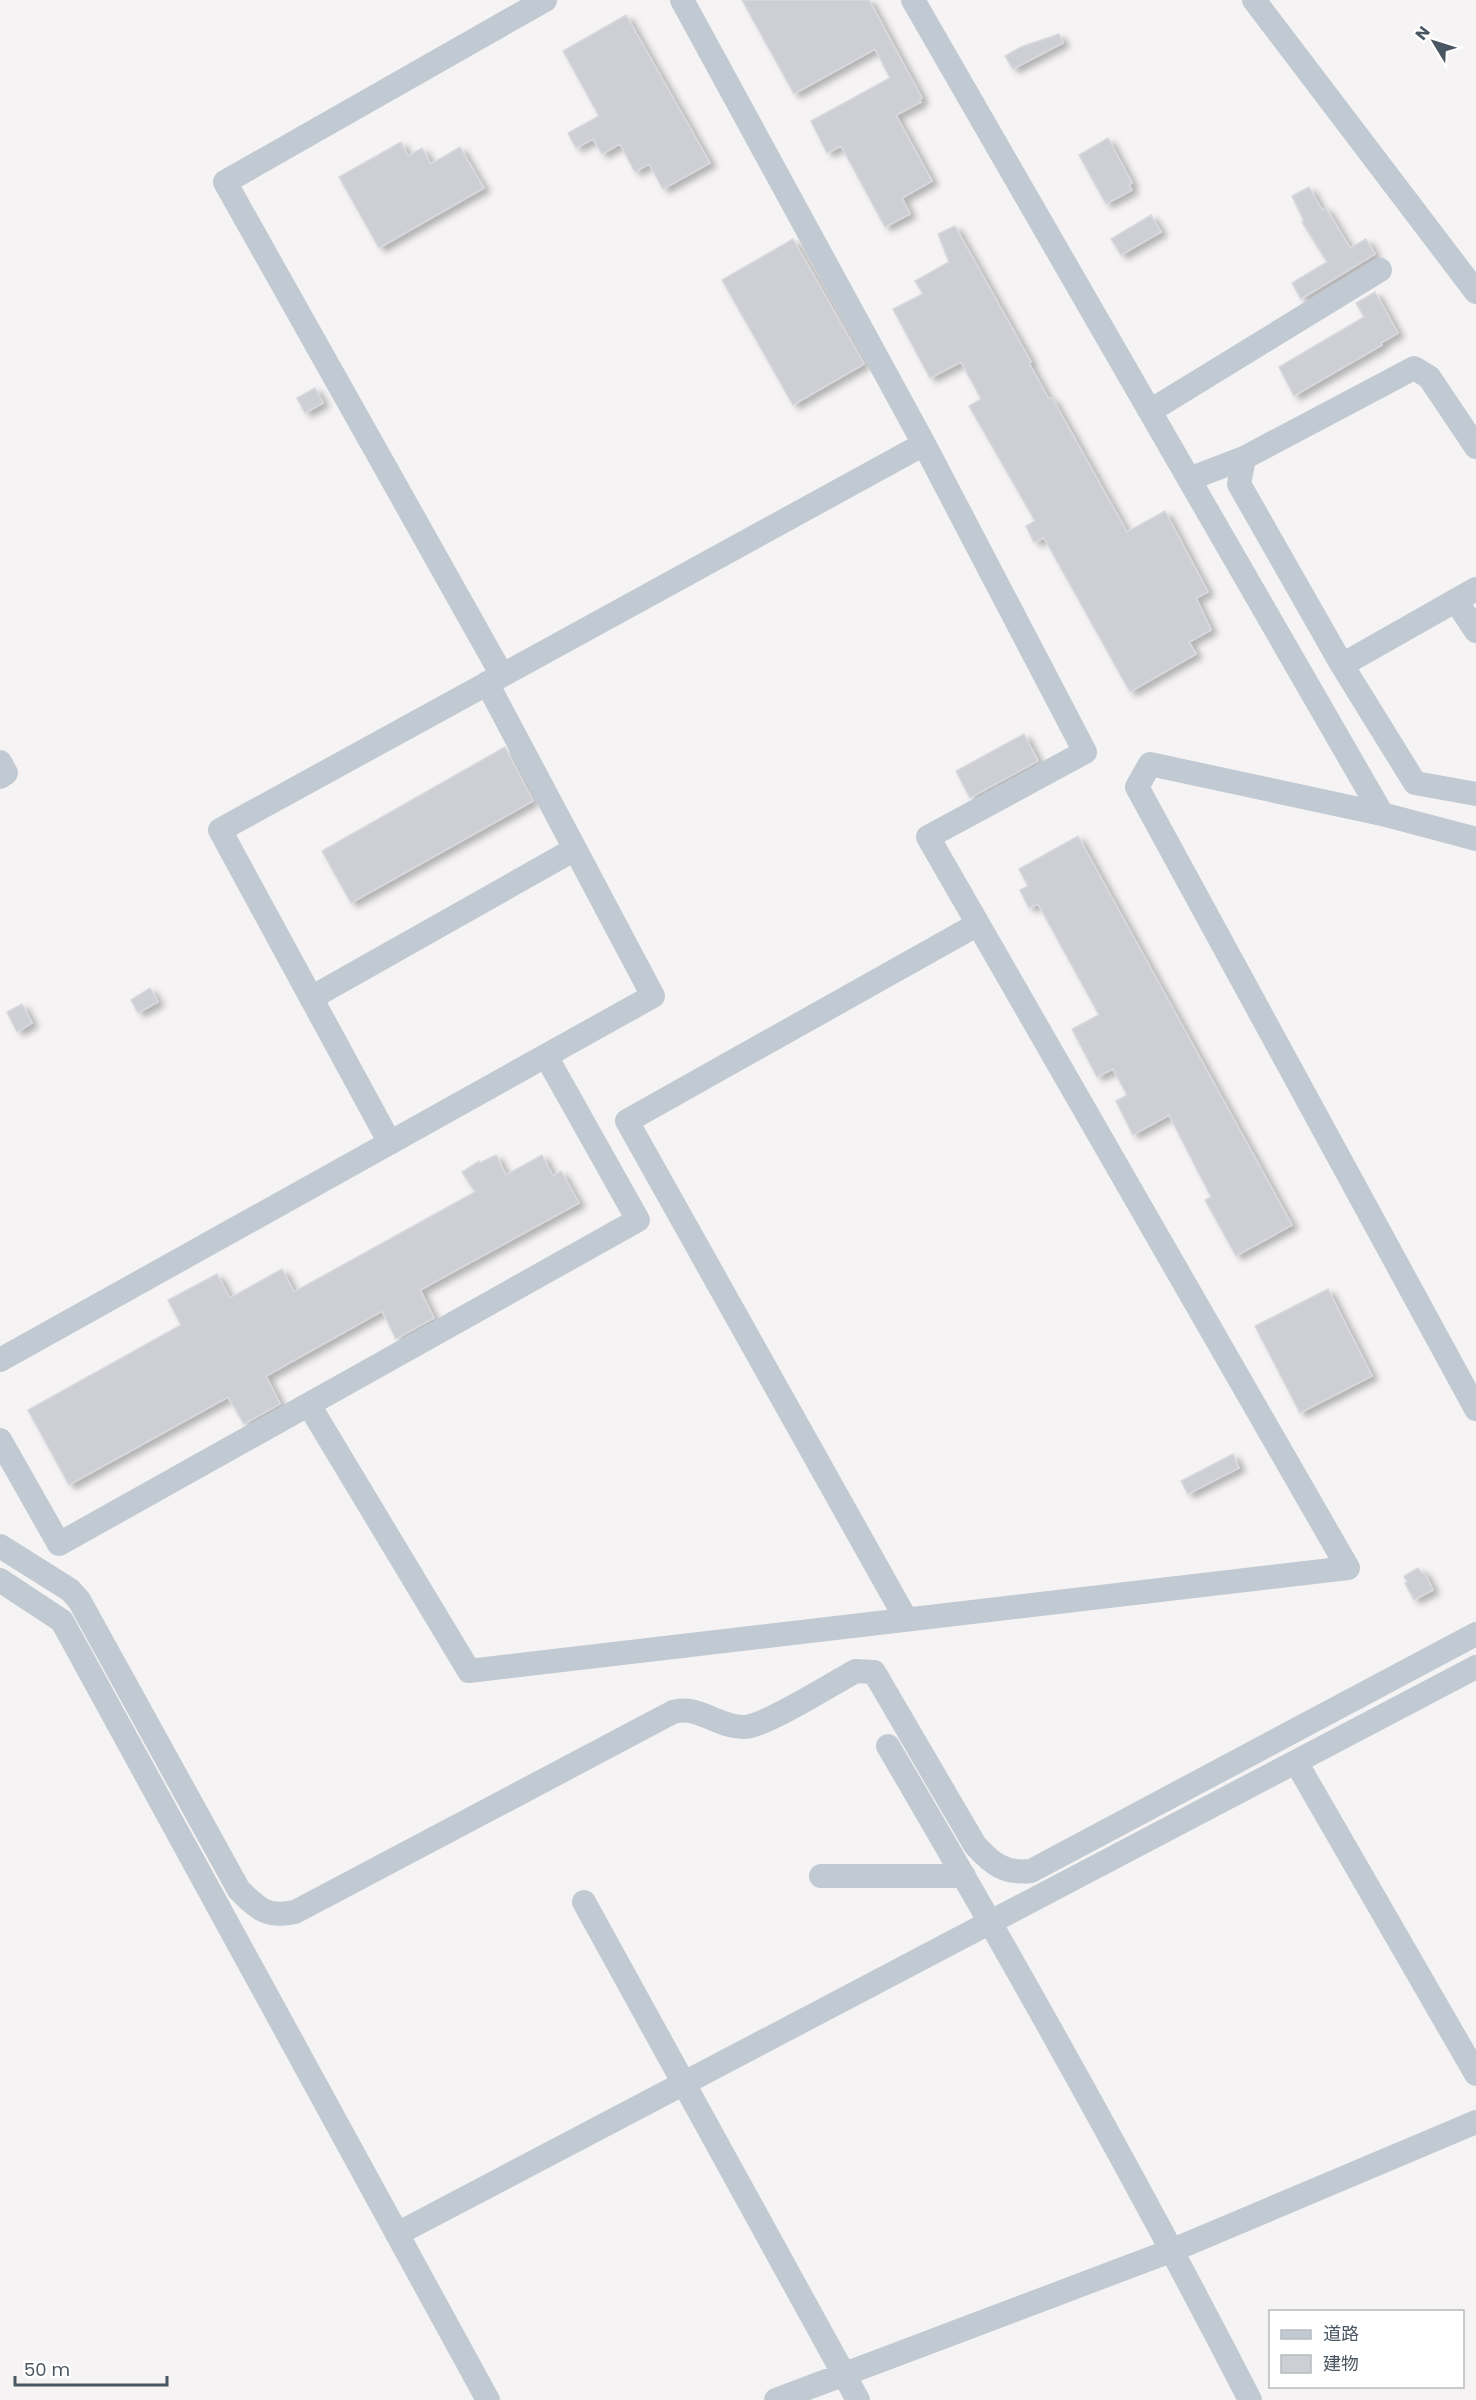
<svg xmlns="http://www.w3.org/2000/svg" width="1476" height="2400" font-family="Poppins,'Noto Sans JP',sans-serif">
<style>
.building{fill:#cdcfd5;stroke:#d7d9de;stroke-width:1.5;filter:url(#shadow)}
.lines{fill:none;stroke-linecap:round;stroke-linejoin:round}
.minor{stroke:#c1cad2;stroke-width:24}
</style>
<defs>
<filter id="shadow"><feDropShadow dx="6" dy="4" stdDeviation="3" flood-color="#0004"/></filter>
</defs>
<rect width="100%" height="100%" fill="#f5f3f3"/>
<path class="building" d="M 742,0 L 869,0 L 922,98 L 919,100 L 921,102 L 896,115 L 932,181 L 902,198 L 910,214 L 885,227 L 841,146 L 827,153 L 811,121 L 890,78 L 875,49 L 794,94 Z
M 626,15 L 710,163 L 663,189 L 649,164 L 635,172 L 620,144 L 602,154 L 593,139 L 576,148 L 568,133 L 599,116 L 563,51 Z
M 1059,34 L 1063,43 L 1013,69 L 1005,56 L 1021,47 Z
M 1108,138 L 1132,183 L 1129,185 L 1132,190 L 1106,204 L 1079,155 Z
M 401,142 L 408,156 L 422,148 L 431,164 L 460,147 L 484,188 L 379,248 L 339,177 Z
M 1309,187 L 1322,210 L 1326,208 L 1350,248 L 1366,239 L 1375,254 L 1301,299 L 1292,283 L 1327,262 L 1302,222 L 1304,221 L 1292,196 Z
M 1151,215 L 1161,232 L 1121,255 L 1111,239 Z
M 955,226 L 1031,362 L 1029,363 L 1049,399 L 1052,398 L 1127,532 L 1165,511 L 1208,592 L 1196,598 L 1211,630 L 1189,642 L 1196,654 L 1130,692 L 1044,538 L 1034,542 L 1026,526 L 1035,521 L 969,406 L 981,399 L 961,362 L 930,378 L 893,309 L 923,294 L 915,281 L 949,262 L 938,234 Z
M 793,239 L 864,364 L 793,405 L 722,280 Z
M 1375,292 L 1398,333 L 1381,343 L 1382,345 L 1294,396 L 1279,367 L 1364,317 L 1356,303 Z
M 315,388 L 323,403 L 305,413 L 297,398 Z
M 1024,734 L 1038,761 L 970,798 L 956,771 Z
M 505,747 L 533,801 L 351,903 L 322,851 Z
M 1078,836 L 1292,1225 L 1236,1256 L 1205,1200 L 1211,1197 L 1169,1115 L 1133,1135 L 1116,1101 L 1127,1095 L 1113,1069 L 1097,1077 L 1072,1029 L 1099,1015 L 1038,904 L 1029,908 L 1020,890 L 1028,886 L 1019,869 Z
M 150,988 L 158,1002 L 138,1013 L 131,1000 Z
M 22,1004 L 32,1023 L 17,1032 L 7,1012 Z
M 496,1155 L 506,1175 L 542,1155 L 553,1176 L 561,1171 L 579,1203 L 420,1290 L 434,1318 L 396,1339 L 382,1311 L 266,1376 L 280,1404 L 244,1424 L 228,1397 L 69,1485 L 28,1410 L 181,1325 L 168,1300 L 217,1274 L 230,1298 L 282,1269 L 294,1292 L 475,1192 L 462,1172 L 479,1161 L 480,1163 Z
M 1328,1289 L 1372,1376 L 1300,1413 L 1255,1326 Z
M 1233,1454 L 1239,1468 L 1188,1494 L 1181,1481 Z
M 1418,1568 L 1422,1573 L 1424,1572 L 1433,1590 L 1414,1600 L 1405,1583 L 1407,1582 L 1404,1576 Z"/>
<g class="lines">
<path class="minor" d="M 913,0 L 1382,814
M 1254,0 L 1476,292
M 1150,411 L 1380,270
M 1244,458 L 1414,368 L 1429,377 L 1476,447
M 1189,479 L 1244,458 L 1239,484 L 1342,665 L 1415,783 L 1476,794
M 1456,601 L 1476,631
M 1342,665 L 1476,589
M 502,675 L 225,182 L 545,0
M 0,762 L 6,773 L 0,777
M 1476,839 L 1382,814 L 1150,764 L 1137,787 L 1476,1409
M 311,998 L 575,849
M 390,1143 L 220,830 L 924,444 L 682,0
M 0,1360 L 653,996 L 487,683
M 309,1405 L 469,1671 L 1348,1568 L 928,837 L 1085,752 L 924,444
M 0,1440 L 59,1544 L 638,1220 L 546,1056
M 0,1546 L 70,1590 L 79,1600 L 239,1890 C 258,1909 267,1918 295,1912 L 673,1712 C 697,1704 719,1728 744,1727 C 765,1727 833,1683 856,1671 L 874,1672 L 975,1845 C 992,1864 1005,1874 1031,1871 L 1476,1634
M 0,1580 L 62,1621 L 488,2400
M 906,1619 L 627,1121 L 978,924
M 888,1746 C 1014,1961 1136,2178 1250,2400
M 1296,1762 L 1476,2074
M 821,1876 L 964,1876
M 584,1902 L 858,2400
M 397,2234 L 1476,1667
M 776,2400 L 1173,2250 L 1476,2122"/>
</g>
<rect x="1269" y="2310" width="195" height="78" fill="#ffffff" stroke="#b7bbc0" stroke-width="1.5"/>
<rect x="1281" y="2330" width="30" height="9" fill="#c1cad2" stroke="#b7bbc0" stroke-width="1.5"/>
<text x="1323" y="2340" font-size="18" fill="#4a5661">道路</text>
<rect x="1281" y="2355" width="30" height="18" fill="#cdcfd5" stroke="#b7bbc0" stroke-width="1.5"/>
<text x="1323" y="2370" font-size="18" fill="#4a5661">建物</text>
<g transform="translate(1434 42) rotate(308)" stroke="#ffffff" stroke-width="4.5" paint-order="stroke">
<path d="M0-4.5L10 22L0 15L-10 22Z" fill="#4a5661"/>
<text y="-9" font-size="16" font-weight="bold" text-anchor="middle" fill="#4a5661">N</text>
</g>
<path d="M15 2376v9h152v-9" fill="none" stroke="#4a5661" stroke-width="3"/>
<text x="24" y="2376" font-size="18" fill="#4a5661" stroke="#ffffff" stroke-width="4.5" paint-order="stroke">50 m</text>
</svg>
